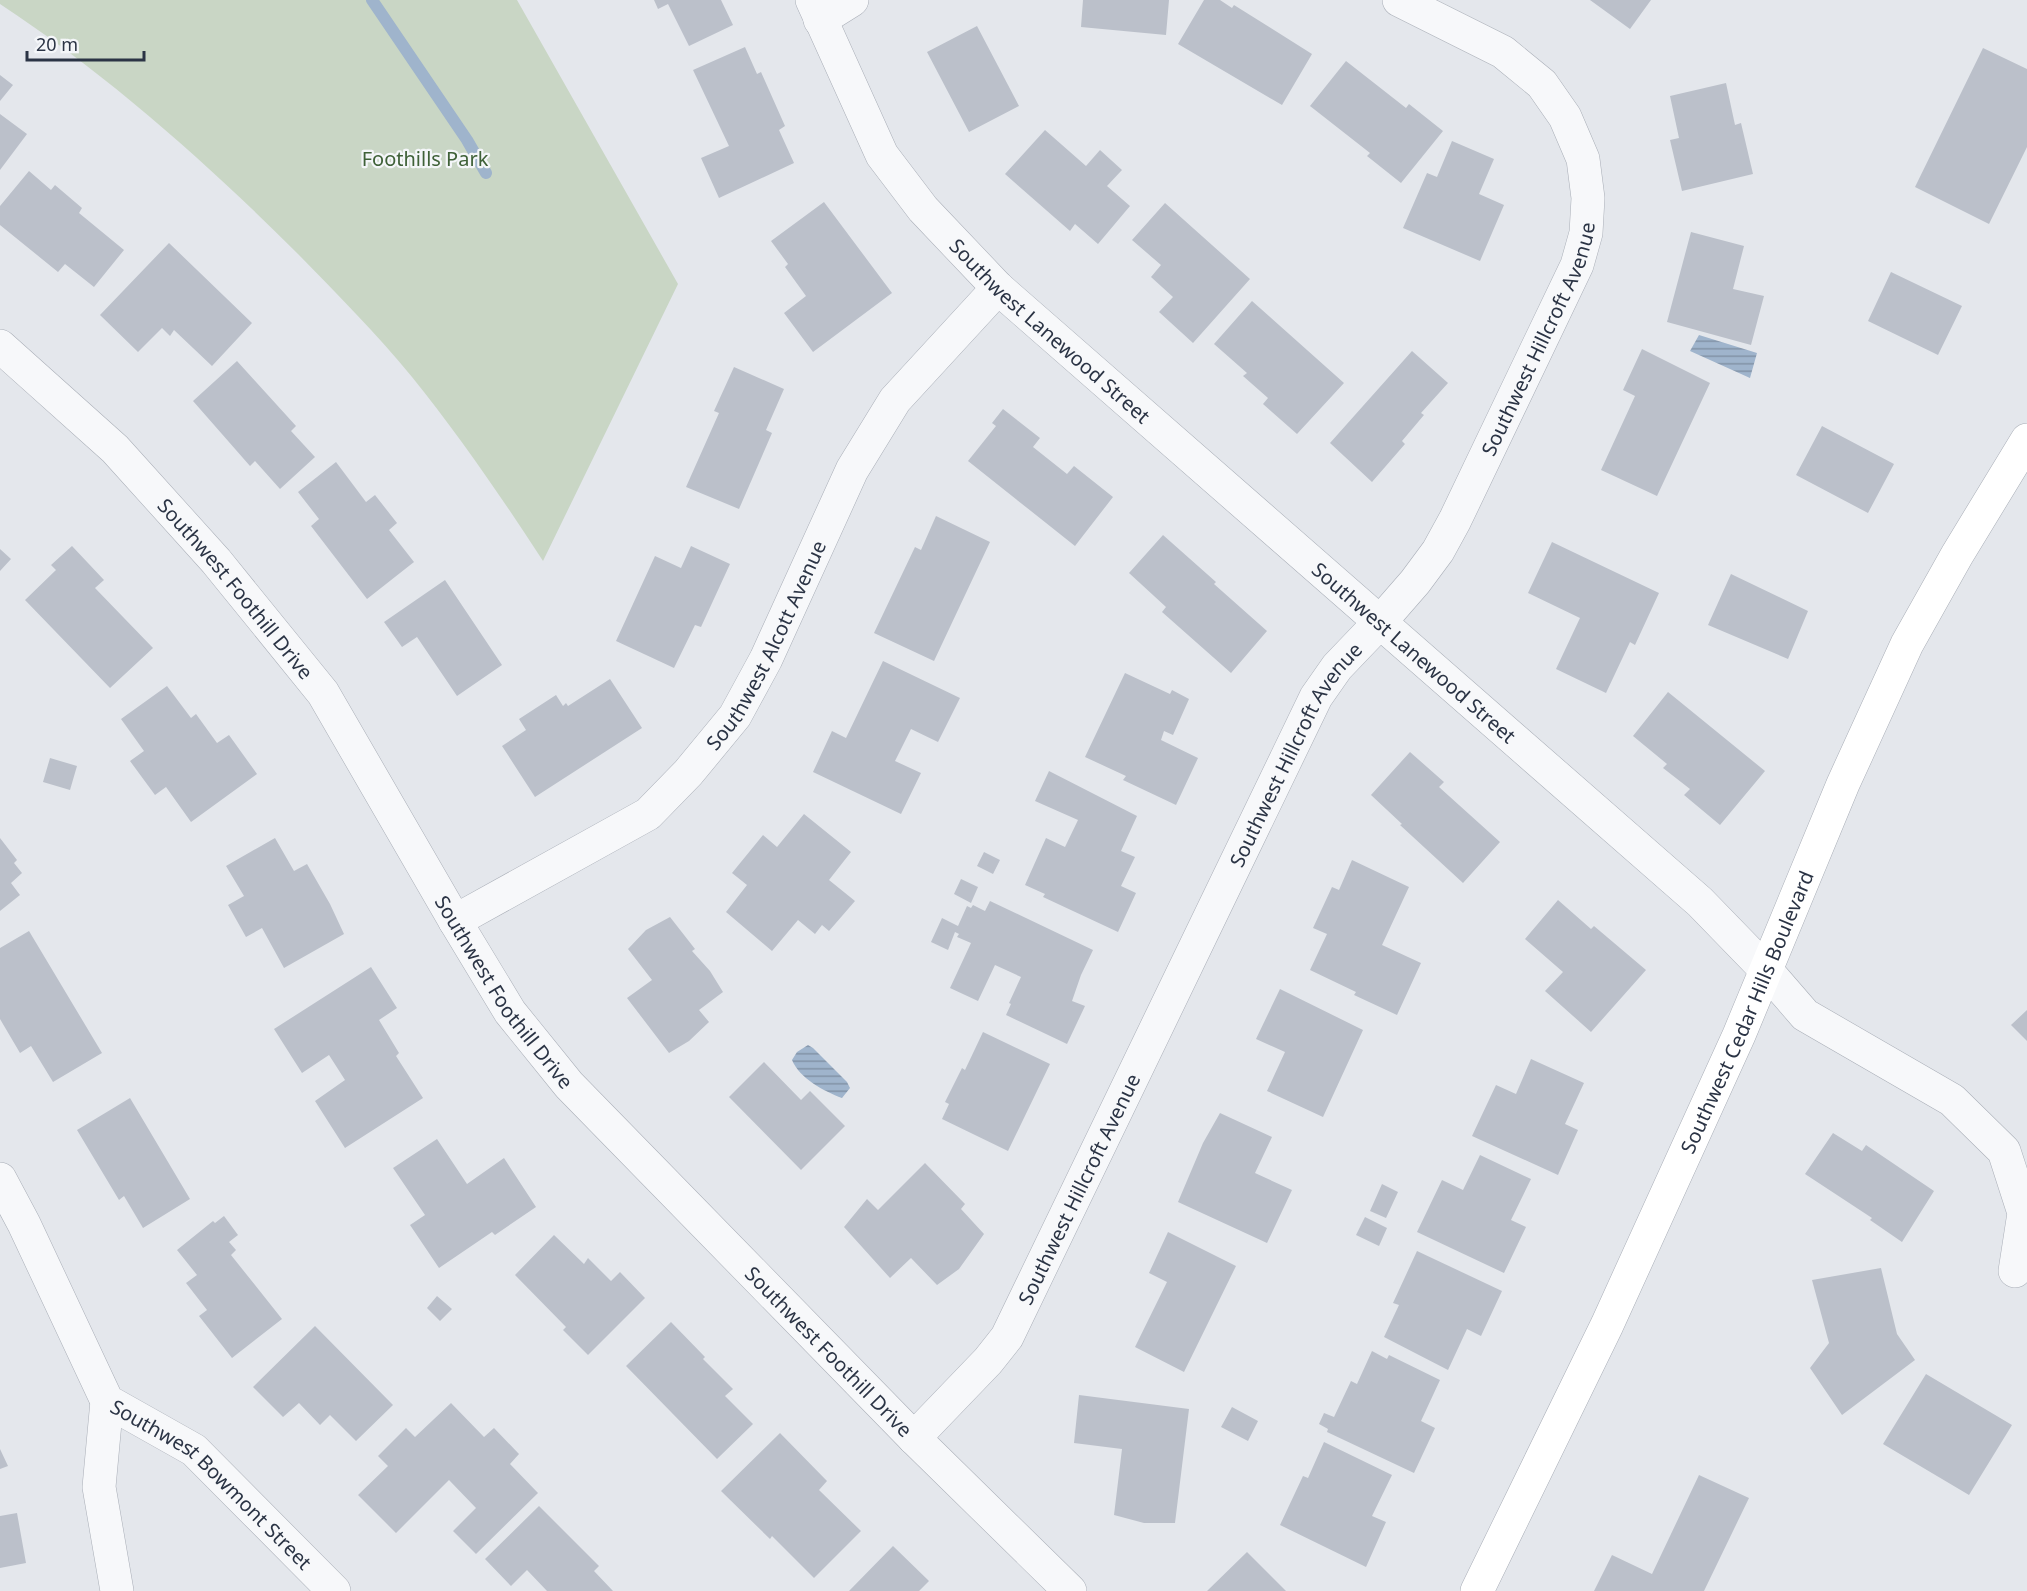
<svg xmlns="http://www.w3.org/2000/svg" width="2027" height="1591" font-family="'Noto Sans',sans-serif">
<style>
.green{fill:#c9d6c5}
.water{fill:url(#water-rules)}
.lines{fill:none;stroke-linecap:round;stroke-linejoin:round}
.stream{stroke:#9fb4cc;stroke-width:12}
.building{fill:#bbc0ca}
.minor-casing{stroke:#a9aeb7;stroke-width:34}
.secondary-casing{stroke:#a9aeb7;stroke-width:34}
.minor{stroke:#f7f8fa;stroke-width:33}
.secondary{stroke:#fff;stroke-width:33}
.labels{text-anchor:middle;dominant-baseline:central;stroke-width:4.5;stroke-linejoin:round;paint-order:stroke}
.park-label{font-size:20px;fill:#3f6138;stroke:#f4f6f9}
.street-label{font-size:20px;fill:#2b3445;stroke:#f4f6f9}
</style>
<defs>
<pattern id="water-rules" width="6" height="5" patternUnits="userSpaceOnUse" patternTransform="scale(1.5)"><rect width="6" height="5" fill="#9fb4cc"/><path d="M0 2.5h6" fill="none" stroke="#8293a7"/></pattern>
</defs>
<rect width="100%" height="100%" fill="#e4e7ec"/>
<path class="green" d="M 0,0 L 517,0 L 678,284 L 543,561 C 502,498 459,435 412,377 C 377,334 337,294 298,254 C 207,163 108,75 0,4 Z"/>
<path class="water" d="M 1699,335 L 1757,353 L 1750,378 L 1690,351 Z
M 808,1045 L 813,1048 L 847,1082 L 850,1088 L 842,1098 C 824,1091 800,1079 792,1060 L 797,1052 Z"/>
<g class="lines">
<path class="stream" d="M 372,0 L 467,140 L 486,173"/>
</g>
<path class="building" d="M 654,0 L 721,0 L 733,25 L 689,46 L 668,4 L 658,9 Z
M 1083,0 L 1169,0 L 1166,35 L 1081,27 Z
M 1204,0 L 1220,0 L 1232,8 L 1234,5 L 1312,54 L 1282,105 L 1178,44 Z
M 1590,0 L 1651,0 L 1630,29 Z
M 977,26 L 1019,106 L 969,132 L 927,52 Z
M 745,47 L 757,74 L 761,72 L 785,126 L 779,130 L 794,163 L 719,198 L 701,158 L 729,146 L 693,70 Z
M 1983,48 L 2027,69 L 2027,147 L 1989,224 L 1915,187 Z
M 1346,61 L 1406,108 L 1409,104 L 1443,131 L 1401,183 L 1367,156 L 1370,153 L 1310,106 Z
M 0,75 L 13,85 L 0,101 Z
M 1726,83 L 1735,125 L 1741,123 L 1753,174 L 1682,191 L 1670,140 L 1679,138 L 1670,96 Z
M 0,114 L 27,134 L 0,170 Z
M 1045,130 L 1086,166 L 1100,150 L 1122,170 L 1107,186 L 1130,206 L 1098,244 L 1075,224 L 1070,231 L 1005,174 Z
M 1452,141 L 1494,159 L 1479,194 L 1504,205 L 1480,261 L 1403,228 L 1427,173 L 1437,177 Z
M 29,171 L 51,190 L 55,185 L 82,208 L 79,213 L 124,250 L 94,287 L 65,264 L 58,272 L 0,225 L 0,206 Z
M 824,202 L 892,293 L 813,352 L 784,313 L 806,296 L 785,267 L 788,264 L 771,241 Z
M 1165,203 L 1250,279 L 1193,343 L 1159,312 L 1173,297 L 1151,277 L 1161,265 L 1132,240 Z
M 1691,232 L 1744,246 L 1733,289 L 1764,296 L 1751,345 L 1667,322 Z
M 169,243 L 252,323 L 212,366 L 174,330 L 170,336 L 162,328 L 138,352 L 100,315 Z
M 1891,272 L 1962,306 L 1938,355 L 1868,321 Z
M 1252,301 L 1344,383 L 1297,434 L 1263,404 L 1268,398 L 1243,376 L 1247,373 L 1214,344 Z
M 1642,349 L 1710,383 L 1657,496 L 1601,470 L 1635,396 L 1623,390 Z
M 1412,351 L 1448,383 L 1421,413 L 1424,415 L 1402,441 L 1405,444 L 1372,482 L 1330,443 Z
M 237,361 L 296,426 L 291,431 L 315,457 L 280,489 L 255,461 L 250,466 L 193,401 Z
M 734,367 L 784,389 L 766,430 L 772,433 L 739,509 L 686,487 L 719,413 L 714,411 Z
M 1003,409 L 1040,438 L 1033,447 L 1067,474 L 1074,466 L 1113,497 L 1075,546 L 968,461 L 996,426 L 992,423 Z
M 1822,426 L 1894,464 L 1868,513 L 1796,475 Z
M 336,462 L 366,502 L 375,495 L 397,523 L 389,530 L 414,562 L 367,599 L 311,526 L 319,519 L 298,492 Z
M 936,516 L 990,542 L 934,661 L 874,633 L 915,547 L 921,550 Z
M 1163,535 L 1216,582 L 1214,584 L 1267,631 L 1231,673 L 1162,612 L 1166,607 L 1129,573 Z
M 1552,542 L 1659,593 L 1635,645 L 1630,642 L 1606,693 L 1556,669 L 1580,618 L 1528,593 Z
M 72,546 L 104,580 L 95,588 L 153,648 L 110,688 L 25,600 L 56,570 L 51,565 Z
M 691,546 L 730,564 L 701,627 L 695,625 L 674,668 L 616,641 L 655,556 L 681,568 Z
M 0,549 L 11,559 L 0,571 Z
M 1731,574 L 1808,611 L 1788,659 L 1708,625 Z
M 445,580 L 502,665 L 457,696 L 417,637 L 402,647 L 384,622 Z
M 883,661 L 960,698 L 938,742 L 911,729 L 895,761 L 921,773 L 901,814 L 813,772 L 832,731 L 846,738 Z
M 1125,673 L 1170,694 L 1172,690 L 1189,699 L 1173,735 L 1164,731 L 1161,740 L 1198,758 L 1176,805 L 1123,780 L 1126,776 L 1085,757 Z
M 610,679 L 642,728 L 535,797 L 502,746 L 526,730 L 519,719 L 556,695 L 563,706 L 566,703 L 568,706 Z
M 167,686 L 191,718 L 196,714 L 217,743 L 229,735 L 257,774 L 191,822 L 166,787 L 155,795 L 130,761 L 144,751 L 121,719 Z
M 1668,692 L 1765,771 L 1720,825 L 1684,795 L 1690,789 L 1663,768 L 1667,764 L 1633,736 Z
M 1410,752 L 1444,782 L 1439,787 L 1500,842 L 1463,883 L 1400,825 L 1402,824 L 1371,795 Z
M 50,758 L 77,766 L 70,790 L 43,782 Z
M 1049,771 L 1137,816 L 1121,851 L 1135,857 L 1121,886 L 1136,893 L 1118,932 L 1043,897 L 1045,894 L 1025,885 L 1046,838 L 1065,847 L 1078,820 L 1035,801 Z
M 804,814 L 851,852 L 829,880 L 855,901 L 829,931 L 822,925 L 815,934 L 798,920 L 772,951 L 726,912 L 747,885 L 732,873 L 763,835 L 777,847 Z
M 0,838 L 17,860 L 14,863 L 22,873 L 11,883 L 20,895 L 0,911 Z
M 275,838 L 294,871 L 307,864 L 330,904 L 344,934 L 284,968 L 262,928 L 246,937 L 228,905 L 244,896 L 226,866 Z
M 984,852 L 1000,860 L 993,874 L 977,866 Z
M 1352,860 L 1409,887 L 1382,945 L 1421,963 L 1397,1015 L 1354,995 L 1356,992 L 1310,970 L 1327,934 L 1313,928 L 1332,887 L 1339,890 Z
M 961,879 L 978,887 L 971,903 L 954,894 Z
M 1558,900 L 1591,929 L 1594,926 L 1646,970 L 1591,1032 L 1545,991 L 1563,972 L 1525,939 Z
M 990,901 L 1093,950 L 1081,975 L 1072,1001 L 1085,1006 L 1067,1044 L 1006,1015 L 1011,1004 L 1009,1003 L 1021,977 L 995,965 L 978,1001 L 950,988 L 971,943 L 957,937 L 959,934 L 955,932 L 948,950 L 931,942 L 942,918 L 958,926 L 967,906 L 971,908 L 973,905 L 985,911 Z
M 670,917 L 695,949 L 692,951 L 710,971 L 723,992 L 699,1010 L 709,1022 L 689,1041 L 669,1053 L 627,998 L 652,980 L 628,949 L 646,930 Z
M 29,931 L 102,1053 L 53,1082 L 31,1046 L 20,1053 L 0,1019 L 0,948 Z
M 371,967 L 397,1008 L 379,1020 L 399,1053 L 396,1056 L 423,1098 L 345,1148 L 315,1101 L 345,1080 L 329,1055 L 302,1073 L 274,1029 Z
M 1280,989 L 1363,1030 L 1323,1117 L 1267,1091 L 1285,1052 L 1256,1039 Z
M 2027,1010 L 2027,1041 L 2011,1025 Z
M 983,1032 L 1050,1064 L 1008,1151 L 942,1119 L 949,1104 L 945,1102 L 962,1068 L 965,1070 Z
M 1531,1059 L 1584,1083 L 1565,1124 L 1578,1130 L 1558,1175 L 1472,1136 L 1496,1085 L 1516,1094 Z
M 764,1062 L 801,1100 L 810,1091 L 845,1126 L 801,1170 L 729,1097 Z
M 130,1098 L 190,1199 L 143,1228 L 124,1196 L 119,1200 L 77,1130 Z
M 1220,1113 L 1272,1137 L 1255,1173 L 1292,1190 L 1267,1243 L 1178,1202 L 1203,1143 Z
M 1833,1133 L 1862,1151 L 1866,1145 L 1934,1191 L 1902,1242 L 1870,1220 L 1872,1218 L 1805,1174 Z
M 437,1139 L 467,1184 L 504,1158 L 536,1207 L 495,1235 L 492,1232 L 439,1268 L 410,1225 L 425,1215 L 393,1168 Z
M 1480,1155 L 1531,1179 L 1511,1220 L 1526,1227 L 1504,1273 L 1417,1232 L 1442,1180 L 1463,1190 Z
M 925,1163 L 965,1204 L 961,1209 L 984,1234 L 959,1269 L 937,1285 L 911,1258 L 890,1278 L 844,1227 L 867,1199 L 878,1210 Z
M 1382,1184 L 1398,1192 L 1386,1218 L 1370,1211 Z
M 224,1216 L 238,1235 L 229,1242 L 236,1250 L 231,1255 L 282,1319 L 232,1358 L 199,1316 L 207,1310 L 186,1283 L 197,1275 L 177,1250 L 213,1221 L 215,1223 Z
M 1365,1217 L 1387,1228 L 1379,1246 L 1356,1235 Z
M 1168,1232 L 1236,1266 L 1184,1372 L 1135,1347 L 1167,1282 L 1149,1273 Z
M 554,1235 L 584,1264 L 588,1258 L 611,1281 L 620,1272 L 645,1298 L 588,1355 L 563,1330 L 566,1327 L 515,1275 Z
M 1417,1251 L 1502,1291 L 1481,1336 L 1467,1329 L 1448,1370 L 1384,1337 L 1399,1305 L 1393,1303 Z
M 1881,1268 L 1897,1334 L 1915,1360 L 1842,1415 L 1810,1368 L 1829,1343 L 1812,1280 Z
M 437,1296 L 452,1309 L 440,1321 L 427,1308 Z
M 671,1322 L 705,1357 L 703,1359 L 733,1389 L 725,1396 L 753,1424 L 717,1459 L 626,1366 Z
M 315,1326 L 393,1405 L 356,1441 L 330,1415 L 320,1425 L 299,1403 L 283,1417 L 253,1387 Z
M 1372,1351 L 1387,1359 L 1389,1355 L 1440,1380 L 1421,1421 L 1435,1428 L 1414,1473 L 1327,1432 L 1328,1429 L 1319,1424 L 1324,1413 L 1334,1417 L 1351,1381 L 1357,1384 Z
M 1926,1374 L 2012,1425 L 1969,1495 L 1883,1444 Z
M 1079,1395 L 1189,1409 L 1175,1523 L 1144,1523 L 1114,1515 L 1122,1449 L 1074,1443 Z
M 451,1403 L 484,1437 L 494,1428 L 519,1454 L 510,1464 L 538,1493 L 476,1554 L 453,1531 L 476,1508 L 449,1480 L 396,1533 L 358,1495 L 388,1466 L 378,1456 L 406,1428 L 415,1437 Z
M 1232,1407 L 1258,1421 L 1248,1441 L 1221,1427 Z
M 780,1433 L 827,1481 L 819,1490 L 861,1531 L 814,1578 L 772,1536 L 770,1539 L 721,1491 Z
M 1324,1442 L 1392,1475 L 1372,1516 L 1386,1522 L 1366,1567 L 1280,1525 L 1303,1476 L 1308,1478 Z
M 0,1449 L 8,1466 L 0,1469 Z
M 1699,1475 L 1749,1498 L 1704,1591 L 1594,1591 L 1612,1555 L 1652,1574 Z
M 539,1506 L 599,1566 L 594,1571 L 613,1591 L 547,1591 L 527,1570 L 511,1586 L 485,1559 Z
M 17,1513 L 26,1563 L 0,1568 L 0,1516 Z
M 893,1546 L 929,1581 L 919,1591 L 849,1591 Z
M 1247,1552 L 1286,1591 L 1207,1591 Z"/>
<g class="lines">
<defs>
<g id="minor">
<path id="s1" d="M 812,0 L 882,155 L 923,209 L 998,288 L 1700,902 L 1766,970 L 1805,1015 L 1952,1100 L 2004,1151 L 2024,1213 L 2015,1271"/>
<path d="M 820,20 L 852,0"/>
<path id="s2" d="M 0,346 L 115,449 L 216,561 L 323,693 L 455,921 L 510,1012 L 569,1085 L 914,1438 L 1070,1591"/>
<path id="s3" d="M 455,921 L 648,814 L 688,773 L 735,716 L 766,659 L 852,470 L 895,400 L 998,288"/>
<path id="s4" d="M 0,1179 L 24,1224 L 107,1401 L 194,1450 L 334,1591"/>
<path d="M 107,1401 L 99,1487 L 117,1591"/>
<path id="s5" d="M 914,1438 L 988,1361 L 1007,1337 L 1316,697 L 1337,667 L 1381,621 L 1415,582 L 1438,551 L 1455,520 L 1577,265 L 1586,233 L 1588,198 L 1583,159 L 1565,117 L 1542,84 L 1503,52 L 1399,0"/>
</g>
<g id="secondary">
<path id="s6" d="M 1477,1591 L 1607,1325 L 1739,1035 L 1843,784 L 1907,644 L 1957,555 L 2027,440"/>
</g>
</defs>
<use href="#minor" class="minor-casing"/>
<use href="#secondary" class="secondary-casing"/>
<use href="#minor" class="minor"/>
<use href="#secondary" class="secondary"/>
</g>
<g class="labels">
<g class="park-label">
<text x="425" y="158">Foothills Park</text>
</g>
<g class="street-label">
<text stroke="none"><textPath href="#s1" startOffset="414">Southwest Lanewood Street</textPath></text>
<text stroke="none"><textPath href="#s5" startOffset="1274">Southwest Hillcroft Avenue</textPath></text>
<text stroke="none"><textPath href="#s2" startOffset="339">Southwest Foothill Drive</textPath></text>
<text stroke="none"><textPath href="#s3" startOffset="429">Southwest Alcott Avenue</textPath></text>
<text stroke="none"><textPath href="#s1" startOffset="900">Southwest Lanewood Street</textPath></text>
<text stroke="none"><textPath href="#s5" startOffset="788">Southwest Hillcroft Avenue</textPath></text>
<text stroke="none"><textPath href="#s2" startOffset="825">Southwest Foothill Drive</textPath></text>
<text stroke="none"><textPath href="#s6" startOffset="639">Southwest Cedar Hills Boulevard</textPath></text>
<text stroke="none"><textPath href="#s5" startOffset="302">Southwest Hillcroft Avenue</textPath></text>
<text stroke="none"><textPath href="#s2" startOffset="1311">Southwest Foothill Drive</textPath></text>
<text stroke="none"><textPath href="#s4" startOffset="381">Southwest Bowmont Street</textPath></text>
</g>
</g>
<path d="M27 51v9h117v-9" fill="none" stroke="#2b3445" stroke-width="3"/>
<text x="36" y="51" font-size="18" fill="#2b3445" stroke="#f4f6f9" stroke-width="4.5" paint-order="stroke">20 m</text>
</svg>
